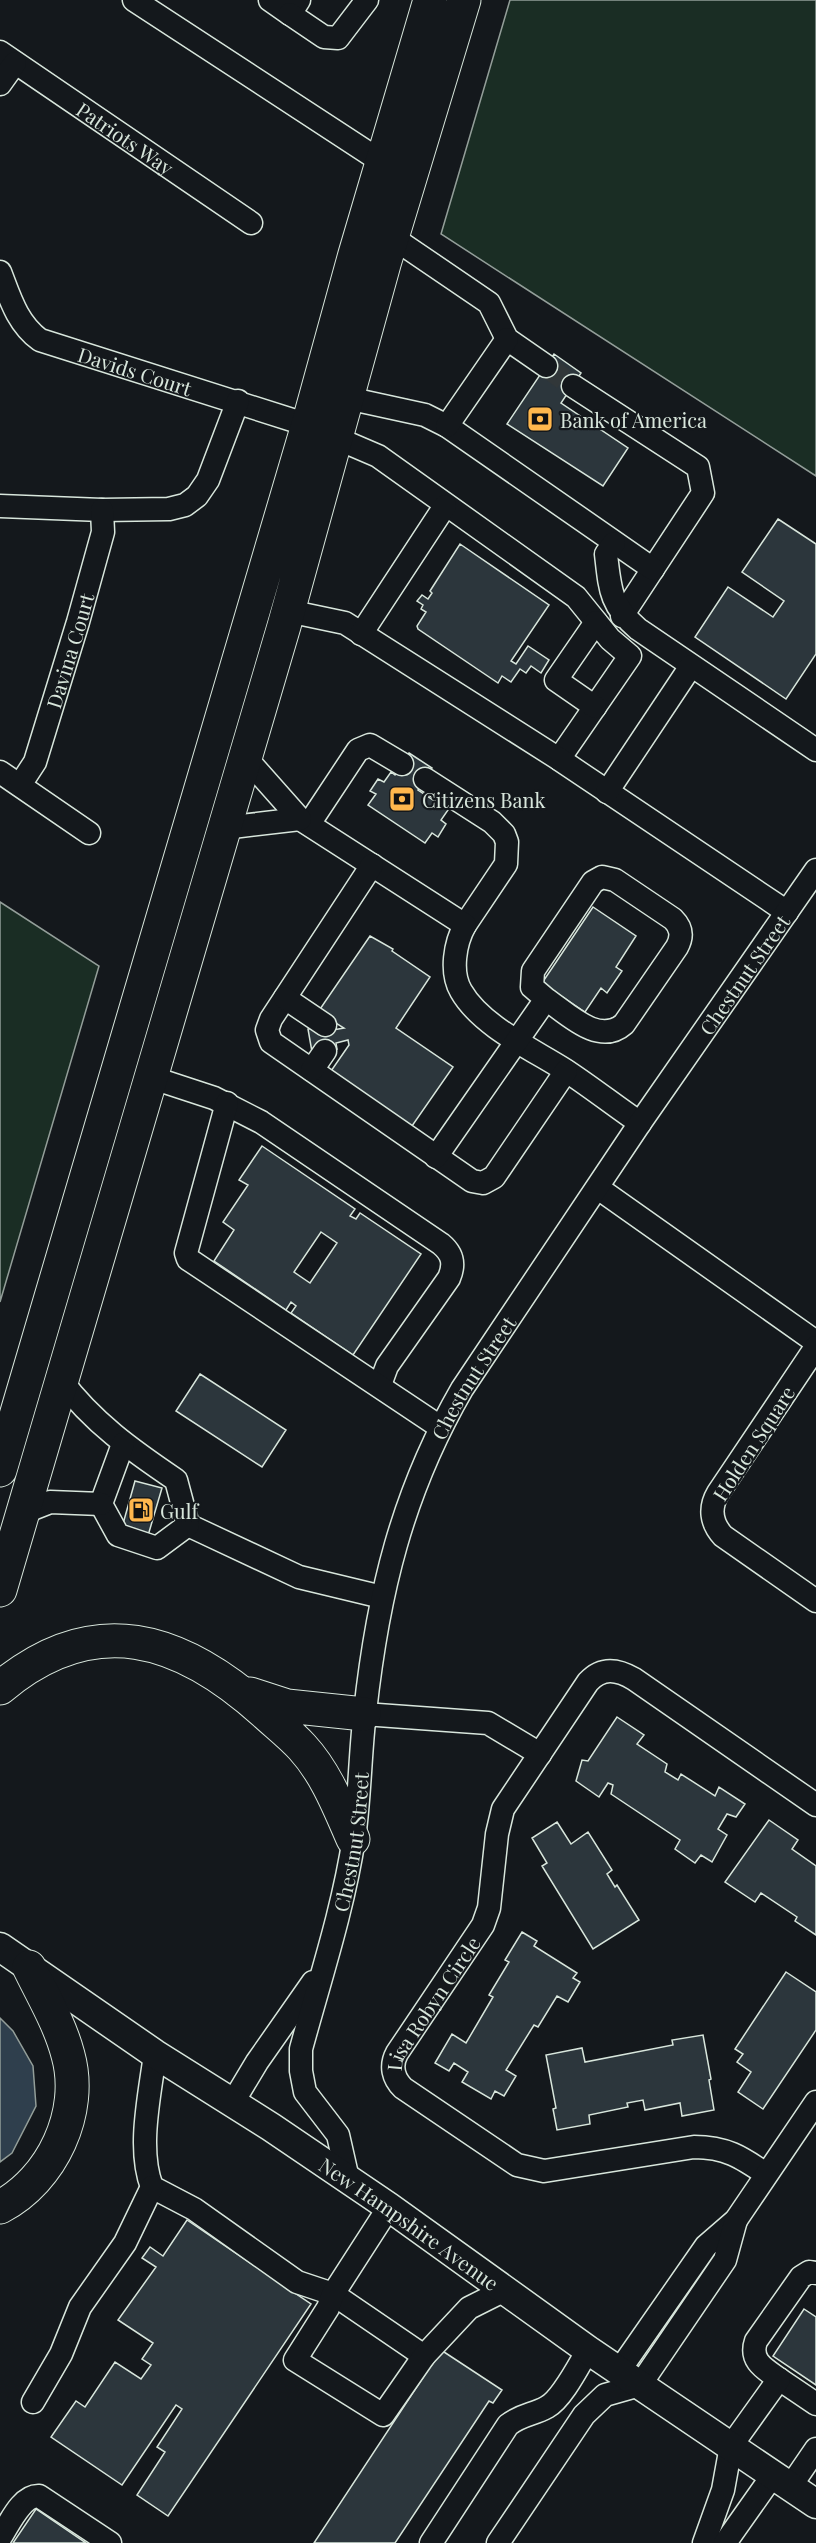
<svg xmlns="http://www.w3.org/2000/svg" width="816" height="2543" font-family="'Playfair Display',serif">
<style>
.green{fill:#1a2d24;stroke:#939e99;stroke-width:1.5}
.water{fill:#2f3f4d;stroke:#939e99;stroke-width:1.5}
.building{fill:#2c363c;stroke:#d8e6dc;stroke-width:1.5;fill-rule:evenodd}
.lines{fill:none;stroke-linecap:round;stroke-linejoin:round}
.minor-tunnel{stroke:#313739;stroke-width:22;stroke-dasharray:22 11;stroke-linecap:butt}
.minor-casing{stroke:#d8e6dc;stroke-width:25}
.major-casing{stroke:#d8e6dc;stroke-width:31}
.highway-casing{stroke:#d8e6dc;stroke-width:35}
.minor{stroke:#14181c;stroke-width:22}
.major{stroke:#14181c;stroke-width:28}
.highway{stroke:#14181c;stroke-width:33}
.labels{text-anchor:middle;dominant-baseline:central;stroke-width:4.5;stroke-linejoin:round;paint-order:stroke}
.street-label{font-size:20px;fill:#d8e6dc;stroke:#14181c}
.poi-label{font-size:20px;fill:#d8e6dc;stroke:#14181c;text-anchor:start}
</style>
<rect width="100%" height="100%" fill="#14181c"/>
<path class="green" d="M 510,0 L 816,0 L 816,476 L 441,234 Z
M 0,902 L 99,966 L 0,1302 Z"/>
<path class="water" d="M 0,2018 L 13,2031 L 33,2066 L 36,2106 L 12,2153 L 0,2162 Z"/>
<path class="building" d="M 554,354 L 581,373 L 561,403 L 628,448 L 603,486 L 507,424 Z
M 778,519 L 816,544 L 816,654 L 786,699 L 695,637 L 728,587 L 773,617 L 784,601 L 742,572 Z
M 460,544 L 549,605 L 511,661 L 516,664 L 528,646 L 549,660 L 541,673 L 531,666 L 526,673 L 520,669 L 511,682 L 502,676 L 498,683 L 418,629 L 417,626 L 426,612 L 421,609 L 423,605 L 417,601 L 422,595 L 428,599 L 432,593 L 430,591 Z
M 409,753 L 432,768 L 418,790 L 448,810 L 441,820 L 446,824 L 438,837 L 432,833 L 425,843 L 368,805 L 376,794 L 370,791 L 378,779 L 384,782 L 391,772 L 395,775 Z
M 593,907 L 636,936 L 616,967 L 622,971 L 607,993 L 601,988 L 585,1012 L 542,983 Z
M 370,936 L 393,949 L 392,951 L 430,977 L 396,1028 L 453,1067 L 412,1126 L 331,1071 L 349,1045 L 348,1040 L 336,1043 L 337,1049 L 312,1052 L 308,1029 L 332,1024 L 333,1030 L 344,1028 L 318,1012 Z
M 262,1146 L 355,1209 L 350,1216 L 356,1219 L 360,1213 L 421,1254 L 353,1355 L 291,1313 L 296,1306 L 291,1302 L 286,1310 L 214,1261 L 234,1230 L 223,1222 L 248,1185 L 239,1180 ZM 321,1232 L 337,1243 L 310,1283 L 294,1272 Z
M 200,1374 L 286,1430 L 262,1467 L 176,1411 Z
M 135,1481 L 162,1488 L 147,1539 L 121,1531 Z
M 617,1717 L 644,1735 L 637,1744 L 667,1764 L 665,1772 L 678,1780 L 681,1774 L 715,1796 L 719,1787 L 745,1804 L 736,1817 L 727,1814 L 718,1829 L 727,1835 L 712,1862 L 701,1855 L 695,1863 L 675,1849 L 680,1840 L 611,1794 L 613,1785 L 608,1783 L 599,1797 L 576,1781 L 582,1760 L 588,1761 Z
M 769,1820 L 798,1840 L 792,1849 L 816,1866 L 816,1935 L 795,1921 L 797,1917 L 761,1893 L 755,1902 L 725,1882 Z
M 557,1822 L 571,1844 L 588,1832 L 612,1870 L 607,1874 L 615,1887 L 617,1885 L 639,1920 L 593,1949 L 542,1866 L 547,1863 L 532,1838 Z
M 522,1932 L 537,1941 L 534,1946 L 577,1973 L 573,1978 L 580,1982 L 568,2002 L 557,1996 L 538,2027 L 534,2025 L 506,2070 L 516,2076 L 504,2096 L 495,2091 L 491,2099 L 462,2082 L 468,2072 L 454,2063 L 449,2071 L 435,2063 L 452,2034 L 466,2043 L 493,1997 L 489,1995 L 509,1962 L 505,1960 Z
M 786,1972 L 816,1992 L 816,2030 L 763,2109 L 738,2092 L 751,2072 L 737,2062 L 743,2054 L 735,2049 Z
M 703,2035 L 711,2079 L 709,2080 L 714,2110 L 682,2116 L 680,2103 L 645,2110 L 643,2100 L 627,2103 L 628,2107 L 589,2115 L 590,2124 L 557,2130 L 553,2109 L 556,2108 L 546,2055 L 582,2048 L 585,2062 L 673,2045 L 672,2040 Z
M 187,2220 L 311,2304 L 168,2516 L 137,2495 L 165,2452 L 157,2447 L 182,2409 L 176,2405 L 122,2485 L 51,2437 L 76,2401 L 85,2407 L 115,2362 L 141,2379 L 151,2365 L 142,2359 L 153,2343 L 118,2320 L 156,2267 L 142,2258 L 150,2247 L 163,2256 Z
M 804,2309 L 816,2317 L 816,2385 L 773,2356 Z
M 441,2350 L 502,2390 L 493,2403 L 489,2401 L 395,2543 L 314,2543 Z
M 36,2509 L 86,2543 L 13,2543 Z"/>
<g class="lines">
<path class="minor-tunnel" d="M 546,366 L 573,386"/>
<defs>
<g id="minor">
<path d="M 134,0 L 382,162"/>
<path d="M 270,0 L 290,14 L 299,0"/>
<path d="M 290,14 L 324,37 L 338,38 L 367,0"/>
<path id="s1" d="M 0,52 L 251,223"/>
<path d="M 0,84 L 15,63"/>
<path d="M 392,237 L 489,303 L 507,339 L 546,366"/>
<path id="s2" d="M 0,272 C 10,298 17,323 40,340 L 308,425"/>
<path d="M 573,386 L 698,467 L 703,493 L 622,616"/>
<path d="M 347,398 L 425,415 L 447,426 L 653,569"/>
<path d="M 447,426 L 507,339"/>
<path d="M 336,438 L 378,456 L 576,597 L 610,639 L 630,656 L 559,759"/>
<path d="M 0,506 L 102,510 L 169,509 L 185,505 L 197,496 L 208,480 L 238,401"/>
<path d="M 614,543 L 606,554 C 610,589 610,605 638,629 L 816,750"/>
<path d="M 288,611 L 345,623 L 559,759 L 787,912"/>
<path d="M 361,634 L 445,506"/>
<path d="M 595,707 L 556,680 L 596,622"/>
<path d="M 0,772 L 89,833"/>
<path d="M 425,779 L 492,822 L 504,834 L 507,842 L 506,864 L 465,925"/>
<path id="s3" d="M 20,785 L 35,762 L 78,622 L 103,532 L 102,510"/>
<path d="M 607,792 L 691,666"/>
<path d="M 300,819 L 465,925 C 455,943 450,972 461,991 C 481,1026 532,1049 565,1070 C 591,1087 615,1106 640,1123"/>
<path d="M 309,824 L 358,750 L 370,745 L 402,764"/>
<path d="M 224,828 L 300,819 L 245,757"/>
<path d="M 372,865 L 271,1019 L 267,1030 L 271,1042 L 472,1181 L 483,1183 L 494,1177 L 566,1071"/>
<path d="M 285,998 L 325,1025"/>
<path d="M 312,1070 L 325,1051"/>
<path d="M 150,1077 L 214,1098 L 261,1122 L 441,1244 C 453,1254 455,1264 449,1278 L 387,1366 L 380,1385"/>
<path d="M 227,1103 L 186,1253 L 188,1259 L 440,1427"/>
<path d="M 436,1157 L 546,999 L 532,987 L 533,971 L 593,882 L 602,877 L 615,880 L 673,919 C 681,927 683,936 677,947 L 624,1024 C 599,1046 568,1014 546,999"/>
<path d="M 598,1188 L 816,1342"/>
<path d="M 816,1347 L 718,1493 C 709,1508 711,1523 723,1536 L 816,1601"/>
<path d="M 61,1380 C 92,1422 133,1451 176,1480 L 188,1525 L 299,1577 L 382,1597"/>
<path d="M 123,1444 L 101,1504 L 118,1535 L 157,1548 L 188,1525"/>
<path d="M 22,1513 L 50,1502 L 101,1504"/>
<path d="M 364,1714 L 488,1723 L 540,1754"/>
<path d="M 155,2054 C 150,2094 137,2149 152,2187 L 194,2209 L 297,2282 L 333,2294 L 424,2356"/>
<path d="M 233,2102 L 257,2062 L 313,1982"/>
<path id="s4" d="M 766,2174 C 741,2157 726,2147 694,2147 L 544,2171 L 517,2165 L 403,2088 C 393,2078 390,2066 397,2053 L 483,1925 L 489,1908 L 497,1834 L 503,1809 L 588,1682 C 602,1667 617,1669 634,1679 L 816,1805"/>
<path id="s5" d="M 348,2179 L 338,2135 L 305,2092 L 301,2071 L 301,2049 C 320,1979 343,1910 354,1838 C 360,1796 360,1753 365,1712 C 378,1593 402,1493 462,1389 L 640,1123 L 816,870"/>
<path d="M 389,2207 L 333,2294 L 328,2308 L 295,2360 L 383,2415 L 424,2356 L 469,2308 L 505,2290"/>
<path d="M 619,2371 L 706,2246 L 736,2220 L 816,2102"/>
<path d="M 779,2379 L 816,2404"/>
<path d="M 33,2402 L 61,2354 L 80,2307 L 125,2243 L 152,2187"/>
<path d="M 790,2487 L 816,2449"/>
<path d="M 0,2538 C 9,2525 21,2495 39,2496 L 110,2543"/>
<path d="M 431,2543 L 508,2425 C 522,2414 533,2415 547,2407 C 562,2399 579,2365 588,2350"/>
<path d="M 498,2543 L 584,2415 L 605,2395 L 640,2385 L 725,2260 L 736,2220"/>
<path d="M 704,2543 L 723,2490 L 731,2446 L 779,2379 C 765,2369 749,2361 756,2341 L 801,2277 L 809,2272 L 816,2273"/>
<path d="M 725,2543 L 773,2475"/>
</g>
<g id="major">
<path id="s6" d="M 0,1947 L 155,2054 L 271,2127 L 389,2207 L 588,2350 L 816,2504"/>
</g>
<path id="highway" d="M 0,1470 L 308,425 L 355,254 L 430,0
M 0,1590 L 284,626 L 384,264 L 464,0
M 0,1688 C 94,1609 181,1637 265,1713 C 277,1724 291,1735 302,1747 C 326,1773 339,1807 353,1839
M 250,1694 L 287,1706 L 364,1714
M 0,2207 C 52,2180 84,2112 68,2055 C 60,2024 43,1996 29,1967"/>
</defs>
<use href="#minor" class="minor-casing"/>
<use href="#major" class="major-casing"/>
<use href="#highway" class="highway-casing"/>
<use href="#minor" class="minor"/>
<use href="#major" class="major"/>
<use href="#highway" class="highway"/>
</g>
<defs>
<symbol id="bank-square" viewBox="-11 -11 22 22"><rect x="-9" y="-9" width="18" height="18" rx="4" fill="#ffb74d" stroke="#14181c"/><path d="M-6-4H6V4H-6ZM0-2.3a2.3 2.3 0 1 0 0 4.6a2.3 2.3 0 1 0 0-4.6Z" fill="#111"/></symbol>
<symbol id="fuel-square" viewBox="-11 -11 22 22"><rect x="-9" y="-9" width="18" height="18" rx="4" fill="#ffb74d" stroke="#14181c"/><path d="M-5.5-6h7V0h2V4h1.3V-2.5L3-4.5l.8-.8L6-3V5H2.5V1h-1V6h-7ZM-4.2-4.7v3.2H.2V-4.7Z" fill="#111"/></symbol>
</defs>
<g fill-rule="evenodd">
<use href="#bank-square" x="525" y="404" width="30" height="30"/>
<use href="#bank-square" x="387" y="784" width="30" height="30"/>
<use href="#fuel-square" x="126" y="1495" width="30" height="30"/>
</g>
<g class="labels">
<g class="street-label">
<text stroke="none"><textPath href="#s1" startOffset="152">Patriots Way</textPath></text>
<text stroke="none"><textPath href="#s2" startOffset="180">Davids Court</textPath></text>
<text stroke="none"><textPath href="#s3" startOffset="144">Davina Court</textPath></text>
<text stroke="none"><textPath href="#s5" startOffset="1328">Chestnut Street</textPath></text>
<text stroke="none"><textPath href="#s5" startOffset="842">Chestnut Street</textPath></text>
<text transform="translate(753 1443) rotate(-57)">Holden Square</text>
<text stroke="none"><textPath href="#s5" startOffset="356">Chestnut Street</textPath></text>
<text stroke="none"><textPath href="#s4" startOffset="494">Lisa Robyn Circle</textPath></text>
<text stroke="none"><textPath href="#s6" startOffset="494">New Hampshire Avenue</textPath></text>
</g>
<g class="poi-label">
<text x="560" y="419">Bank of America</text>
<text x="422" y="799">Citizens Bank</text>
<text x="160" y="1510">Gulf</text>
</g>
</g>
</svg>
